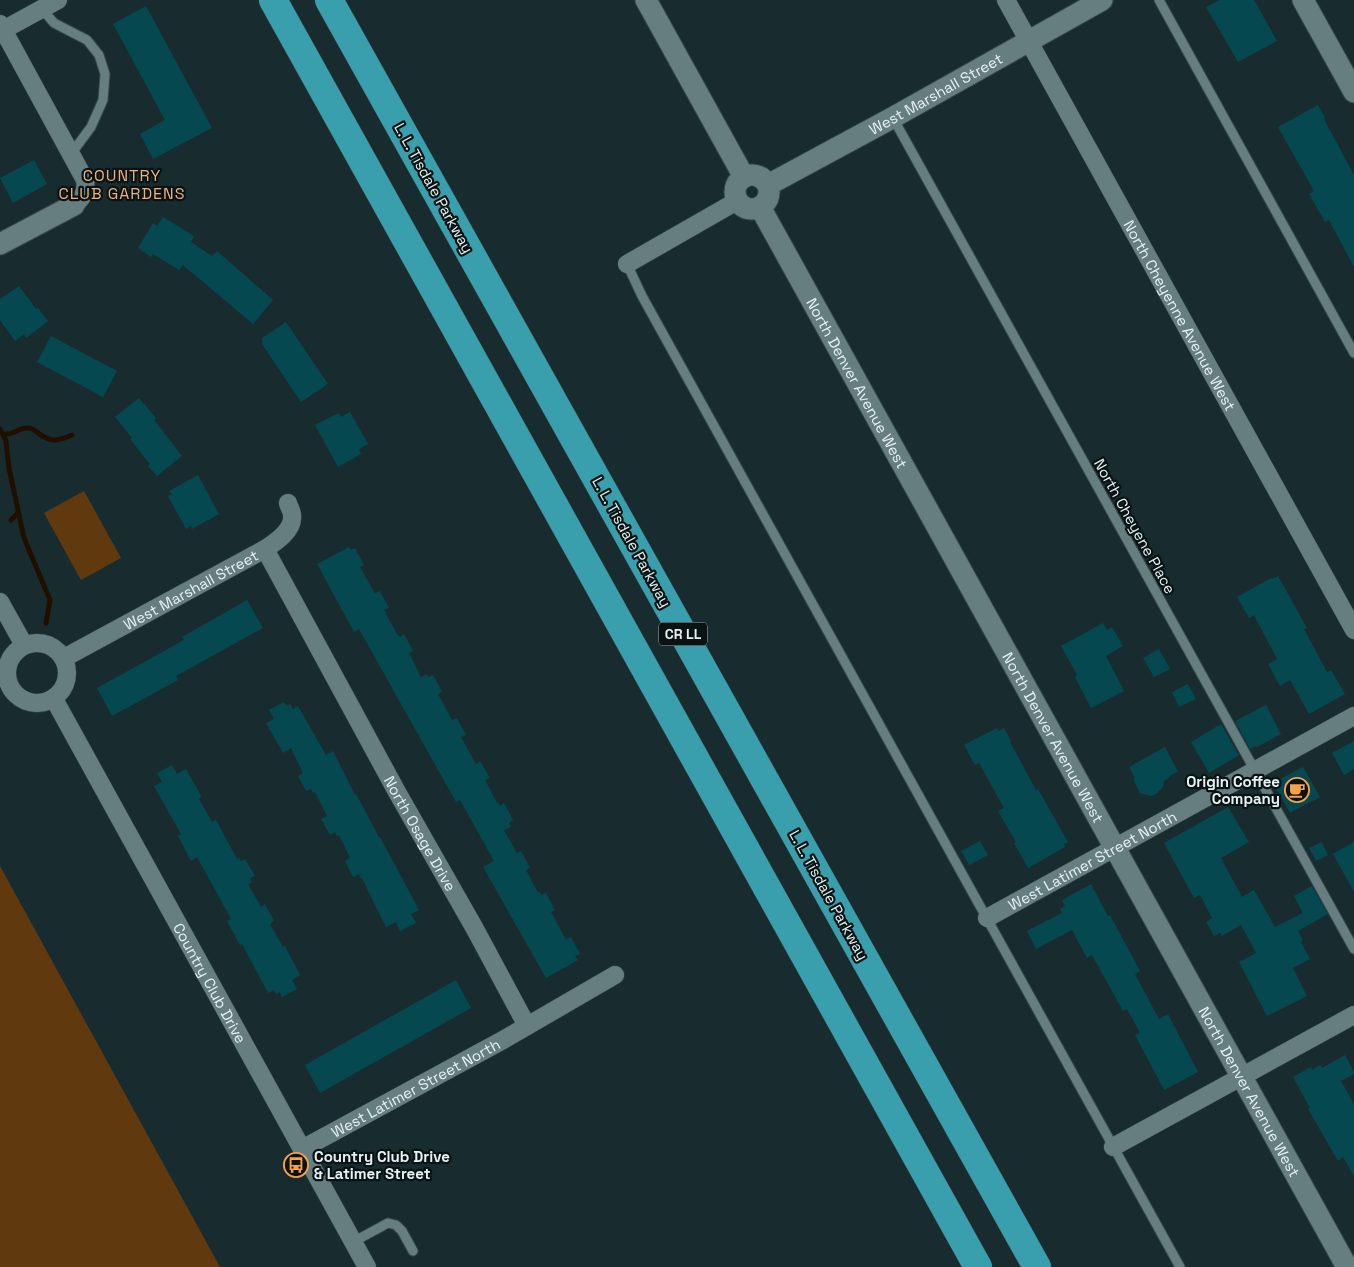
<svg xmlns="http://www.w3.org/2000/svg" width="1354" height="1267" font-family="'Space Grotesk',sans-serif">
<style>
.green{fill:#61390e}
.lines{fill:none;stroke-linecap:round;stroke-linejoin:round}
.stream{stroke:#200f01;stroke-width:5}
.building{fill:#064850}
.service-casing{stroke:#38494c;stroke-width:11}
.minor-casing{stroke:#38494c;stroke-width:19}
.tertiary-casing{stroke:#38494c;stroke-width:23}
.motorway-casing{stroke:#38494c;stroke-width:29}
.service{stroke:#677e81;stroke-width:9}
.minor{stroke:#677e81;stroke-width:18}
.tertiary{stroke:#677e81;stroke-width:21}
.motorway{stroke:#3a9fac;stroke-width:28}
.labels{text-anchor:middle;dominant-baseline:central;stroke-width:4.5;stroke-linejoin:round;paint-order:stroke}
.shield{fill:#0a1314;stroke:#a3afb0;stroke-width:1}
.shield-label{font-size:14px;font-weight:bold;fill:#e5f2f3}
.street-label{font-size:15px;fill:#e5f2f3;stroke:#0a1314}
.poi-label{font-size:15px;font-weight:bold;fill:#e5f2f3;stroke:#0a1314;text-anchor:end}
.neighbourhood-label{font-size:16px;letter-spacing:1px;fill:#edb17a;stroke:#0a1314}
</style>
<rect width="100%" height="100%" fill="#182c2f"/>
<path class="green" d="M 84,491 L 121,558 L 81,580 L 44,513 Z
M 0,866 L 220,1267 L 0,1267 Z"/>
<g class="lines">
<path class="stream" d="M 0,429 L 6,441 L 9,468 L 24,538 L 50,600 L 46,623
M 4,434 C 13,435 19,428 27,428 C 32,428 35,430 38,433 C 51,443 58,441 72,435
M 11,520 L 18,513"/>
</g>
<path class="building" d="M 1220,0 L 1254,0 L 1277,41 L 1238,62 L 1206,7 Z
M 146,6 L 212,128 L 153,159 L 140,134 L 165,120 L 113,24 Z
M 1318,105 L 1325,118 L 1324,119 L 1354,175 L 1354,267 L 1329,220 L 1325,222 L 1309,194 L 1314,191 L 1278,127 Z
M 34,160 L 47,184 L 13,203 L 0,178 Z
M 163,217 L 194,236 L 191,242 L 212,256 L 217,251 L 273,300 L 253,324 L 183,265 L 179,270 L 153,254 L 151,257 L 138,248 L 153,223 L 157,226 Z
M 19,286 L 36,309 L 38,308 L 48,321 L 26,338 L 24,334 L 15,341 L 0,320 L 0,299 Z
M 286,322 L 328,384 L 301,402 L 262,344 L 262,338 Z
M 51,336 L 117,371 L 103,397 L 37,362 Z
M 139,398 L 156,418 L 154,420 L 182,456 L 157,476 L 148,466 L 150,464 L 130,439 L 132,438 L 115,417 Z
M 350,412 L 368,444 L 359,449 L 361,454 L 338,467 L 315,425 L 339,413 L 341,417 Z
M 198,475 L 219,514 L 192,529 L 191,526 L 186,529 L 168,496 L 172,494 L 169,491 Z
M 349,547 L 351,550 L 355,548 L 364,565 L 360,567 L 373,590 L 375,593 L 380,591 L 389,608 L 384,610 L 397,634 L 400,637 L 404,634 L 413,651 L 409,653 L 421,677 L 427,674 L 428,677 L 433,675 L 442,692 L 438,694 L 452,720 L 457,718 L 466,735 L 461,737 L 476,764 L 480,761 L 490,778 L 485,780 L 497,803 L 498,802 L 500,806 L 504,803 L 513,820 L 509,823 L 511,827 L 504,830 L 517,853 L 521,851 L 530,868 L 526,870 L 538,893 L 540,892 L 541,895 L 546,893 L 555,910 L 551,912 L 564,936 L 566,939 L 571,937 L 580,954 L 575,956 L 578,960 L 546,978 L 483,867 L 494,861 L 460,800 L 456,802 L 359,629 L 354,632 L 317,564 Z
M 1278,576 L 1307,628 L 1304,629 L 1327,672 L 1331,670 L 1345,694 L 1309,714 L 1290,680 L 1280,686 L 1268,664 L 1277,659 L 1254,615 L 1249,618 L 1237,597 L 1271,578 L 1272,579 Z
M 247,600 L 263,628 L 176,676 L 178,680 L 112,716 L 97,688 L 184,640 L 182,637 Z
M 1103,623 L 1107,630 L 1112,627 L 1123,646 L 1106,656 L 1124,691 L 1091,708 L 1075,677 L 1077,675 L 1061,646 Z
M 1159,649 L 1170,669 L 1154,677 L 1143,658 Z
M 1188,684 L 1196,699 L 1179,707 L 1172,692 Z
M 284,702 L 287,706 L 290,704 L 293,709 L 298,706 L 326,755 L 333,751 L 355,795 L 356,794 L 379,837 L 380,837 L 419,910 L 411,914 L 416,923 L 400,931 L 396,922 L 386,927 L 373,901 L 362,878 L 361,879 L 359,874 L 353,877 L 345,861 L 350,858 L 339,835 L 337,836 L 335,832 L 330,835 L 321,819 L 327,816 L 315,792 L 313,793 L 311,789 L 306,791 L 298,776 L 303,773 L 291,748 L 283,753 L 266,723 L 274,719 L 269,710 Z
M 1266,705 L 1281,734 L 1257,747 L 1256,746 L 1250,749 L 1235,721 Z
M 1221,724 L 1239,755 L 1209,773 L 1191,742 Z
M 997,728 L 999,731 L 1004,728 L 1011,741 L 1010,742 L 1036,790 L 1038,789 L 1068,842 L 1064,844 L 1065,847 L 1028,868 L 1014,843 L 1016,842 L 998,811 L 1004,808 L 979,763 L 975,765 L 964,745 Z
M 1354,741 L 1354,769 L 1344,775 L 1332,753 Z
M 1165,747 L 1178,772 L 1169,776 L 1170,777 L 1164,781 L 1163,787 L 1156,794 L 1151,796 L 1140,793 L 1133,779 L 1135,778 L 1129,767 Z
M 172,765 L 177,774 L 186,769 L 200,794 L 201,797 L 199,799 L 212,822 L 216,820 L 237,859 L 239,858 L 241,861 L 245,859 L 255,876 L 250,878 L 252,882 L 248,884 L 261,907 L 265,904 L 274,921 L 270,924 L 283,947 L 285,946 L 300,975 L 292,980 L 297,989 L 282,997 L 280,992 L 276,994 L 274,990 L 268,993 L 242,944 L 240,945 L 227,921 L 231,919 L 197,857 L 191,861 L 178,836 L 181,834 L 154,786 L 162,782 L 157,773 Z
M 1303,767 L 1320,797 L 1290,813 L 1273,783 Z
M 1228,807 L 1249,842 L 1221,858 L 1242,897 L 1254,890 L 1275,927 L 1303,913 L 1294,896 L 1312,886 L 1328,914 L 1298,931 L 1303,940 L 1301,942 L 1310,959 L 1293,968 L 1307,996 L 1267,1016 L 1239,962 L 1256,953 L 1241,925 L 1222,936 L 1220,933 L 1214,936 L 1206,922 L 1212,918 L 1200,895 L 1194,898 L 1164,843 Z
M 980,841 L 988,855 L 969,865 L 961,851 Z
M 1322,842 L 1328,855 L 1316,861 L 1309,848 Z
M 1354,842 L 1354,892 L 1333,854 Z
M 1091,884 L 1108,916 L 1110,915 L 1140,971 L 1135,974 L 1159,1019 L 1168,1014 L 1198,1072 L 1164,1090 L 1135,1035 L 1140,1033 L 1127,1009 L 1123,1011 L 1092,955 L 1087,958 L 1072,930 L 1036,949 L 1027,931 L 1062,913 L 1060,909 L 1065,906 L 1062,900 Z
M 456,980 L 471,1008 L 320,1093 L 305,1065 Z
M 1345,1055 L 1354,1072 L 1354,1074 L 1341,1081 L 1354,1104 L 1354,1176 L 1343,1157 L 1338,1161 L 1308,1109 L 1310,1108 L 1293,1077 L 1311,1067 L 1312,1070 L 1320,1065 L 1322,1068 Z"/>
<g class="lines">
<defs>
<path id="service" d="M 1159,0 L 1354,353
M 42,9 L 54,23 L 87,40 L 99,55 L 105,74 L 103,100 L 91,127 L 71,154
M 893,118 L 1354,949
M 627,264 L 642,296 L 1180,1267
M 353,1242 L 388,1223 L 396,1225 L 402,1231 L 413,1251"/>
<g id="minor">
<path id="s1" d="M 1006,0 L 1354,630"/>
<path d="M 0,24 L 85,180 C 87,191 83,198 74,205"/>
<path d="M 3,30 L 58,0"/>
<path d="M 627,264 L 737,201"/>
<path id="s2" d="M 265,549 L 397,792 L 475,929 L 527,1026"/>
<path d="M 0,602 L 24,645"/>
<circle cx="37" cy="673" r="30"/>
<path id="s3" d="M 64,658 L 265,549 C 276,542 294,530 292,515 C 292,511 289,507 288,503"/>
<path id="s4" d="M 54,699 L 367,1267"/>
<path id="s5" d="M 987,918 L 1354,716"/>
<path d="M 1113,1147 L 1354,1015"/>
<path id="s6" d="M 302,1149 L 503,1040 L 615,975"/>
</g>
<g id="tertiary">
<path d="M 646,0 L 744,177"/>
<path d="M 1303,0 L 1354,92"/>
<circle cx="752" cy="192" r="17"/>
<path id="s7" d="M 768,185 L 892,118 L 1102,0"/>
<path id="s8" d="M 760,207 L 1347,1267"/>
<path d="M 0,244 L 74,205"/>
</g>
<path id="motorway" d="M 273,0 L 978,1267
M 329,0 L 1037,1267"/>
</defs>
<use href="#service" class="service-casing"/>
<use href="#minor" class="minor-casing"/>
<use href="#tertiary" class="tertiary-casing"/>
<use href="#motorway" class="motorway-casing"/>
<use href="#service" class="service"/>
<use href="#minor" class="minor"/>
<use href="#tertiary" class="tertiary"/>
<use href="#motorway" class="motorway"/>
</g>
<defs>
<symbol id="cafe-ring" viewBox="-11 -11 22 22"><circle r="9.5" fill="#0a1314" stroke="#f7a149" stroke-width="1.5"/><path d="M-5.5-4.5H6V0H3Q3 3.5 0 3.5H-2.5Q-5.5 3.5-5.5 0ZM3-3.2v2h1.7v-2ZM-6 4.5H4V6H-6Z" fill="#f7a149"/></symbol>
<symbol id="bus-ring" viewBox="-11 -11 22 22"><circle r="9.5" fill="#0a1314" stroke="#f7a149" stroke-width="1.5"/><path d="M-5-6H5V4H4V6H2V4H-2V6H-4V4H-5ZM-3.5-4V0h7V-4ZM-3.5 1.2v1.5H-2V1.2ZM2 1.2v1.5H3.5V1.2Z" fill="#f7a149"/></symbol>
</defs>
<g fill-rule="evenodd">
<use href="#cafe-ring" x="1283" y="776" width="28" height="28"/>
<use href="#bus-ring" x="282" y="1151" width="28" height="28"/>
</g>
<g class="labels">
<rect class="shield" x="659" y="622.5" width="48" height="23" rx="4"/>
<g class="shield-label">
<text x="683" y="634">CR LL</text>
</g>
<g class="street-label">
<text stroke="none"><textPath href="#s7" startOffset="191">West Marshall Street</textPath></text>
<text transform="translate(434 188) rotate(61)">L. L. Tisdale Parkway</text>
<text stroke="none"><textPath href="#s1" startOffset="360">North Cheyenne Avenue West</textPath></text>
<text stroke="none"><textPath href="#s8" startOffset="201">North Denver Avenue West</textPath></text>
<text transform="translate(1135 526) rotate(61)">North Cheyene Place</text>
<text transform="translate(632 542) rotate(61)">L. L. Tisdale Parkway</text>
<text stroke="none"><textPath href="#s3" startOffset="144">West Marshall Street</textPath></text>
<text stroke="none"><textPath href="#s8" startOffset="606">North Denver Avenue West</textPath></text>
<text stroke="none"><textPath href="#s2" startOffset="324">North Osage Drive</textPath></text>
<text stroke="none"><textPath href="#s5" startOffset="120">West Latimer Street North</textPath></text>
<text transform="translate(829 895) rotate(61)">L. L. Tisdale Parkway</text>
<text stroke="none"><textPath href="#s4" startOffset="324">Country Club Drive</textPath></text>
<text stroke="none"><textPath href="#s6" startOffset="129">West Latimer Street North</textPath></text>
<text stroke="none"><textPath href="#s8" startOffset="1011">North Denver Avenue West</textPath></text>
</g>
<g class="poi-label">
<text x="1280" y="781">Origin Coffee<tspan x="1280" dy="17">Company</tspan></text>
<text x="314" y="1156" text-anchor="start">Country Club Drive<tspan x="314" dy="17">&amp; Latimer Street</tspan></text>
</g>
<g class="neighbourhood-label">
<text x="122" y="175">COUNTRY<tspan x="122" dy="18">CLUB GARDENS</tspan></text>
</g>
</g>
</svg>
